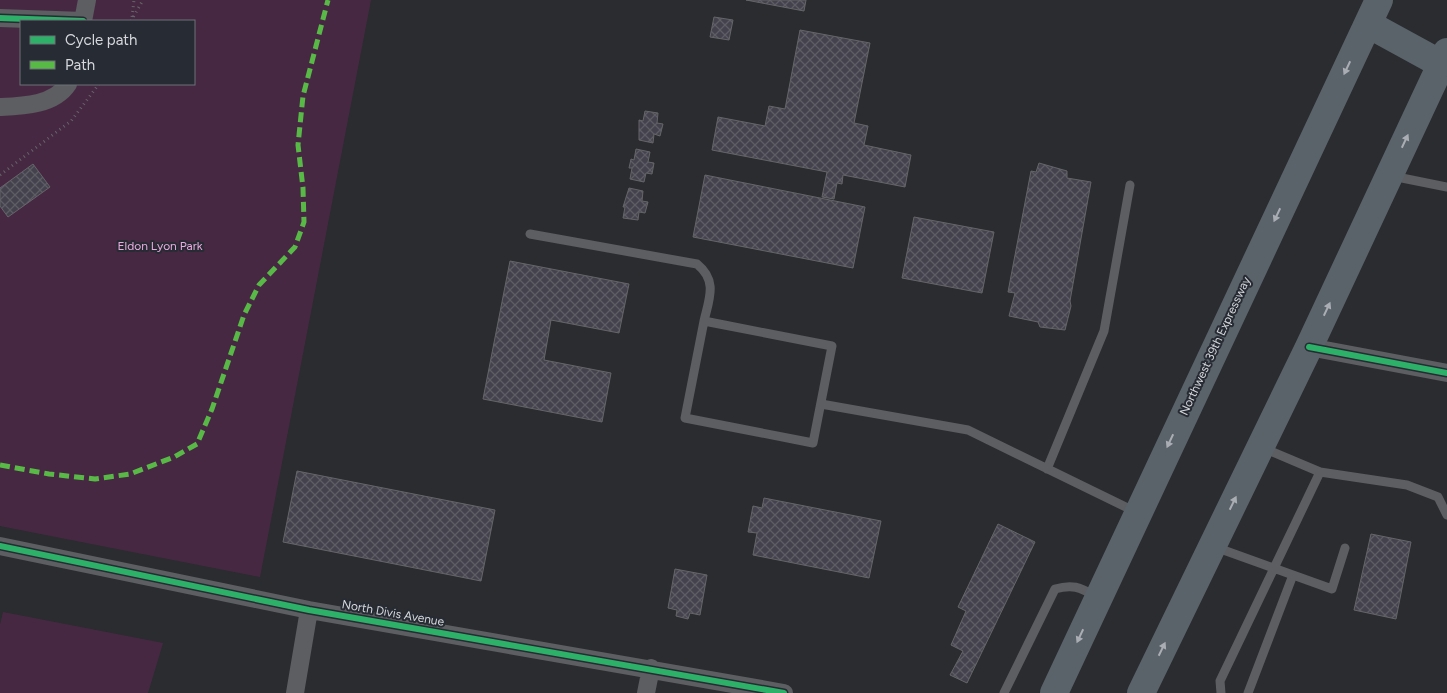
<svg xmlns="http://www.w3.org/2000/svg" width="1447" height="693" font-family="Figtree,sans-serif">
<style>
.park{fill:#472843;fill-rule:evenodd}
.building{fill:url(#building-cross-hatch);stroke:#656569}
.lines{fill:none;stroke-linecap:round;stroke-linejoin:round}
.path{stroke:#646568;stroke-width:3;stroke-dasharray:1 4;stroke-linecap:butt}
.lane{stroke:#5c5e61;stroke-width:9}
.street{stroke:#5c5e61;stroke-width:18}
.highway{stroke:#5a636a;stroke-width:28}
.quiet{stroke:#58b947;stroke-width:5;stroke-dasharray:10 5;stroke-linecap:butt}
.cycleway-casing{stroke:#272b33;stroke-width:9}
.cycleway{stroke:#2db169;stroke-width:6}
.oneway{fill:#aaaeb4}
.labels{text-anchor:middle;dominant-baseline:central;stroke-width:4;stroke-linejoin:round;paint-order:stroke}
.park-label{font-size:12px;fill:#ecaae1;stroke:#272b33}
.street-label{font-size:12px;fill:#d5d7dc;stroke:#272b33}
</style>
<defs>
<pattern id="building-cross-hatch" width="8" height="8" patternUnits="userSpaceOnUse" patternTransform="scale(1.25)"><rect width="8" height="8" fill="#44434d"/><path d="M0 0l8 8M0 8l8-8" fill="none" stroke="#5e5d66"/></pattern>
</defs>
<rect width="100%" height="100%" fill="#2a2c30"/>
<path class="park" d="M 0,0 L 371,0 L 260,577 L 0,526 ZM 21,21 L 194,21 L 194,84 L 21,84 Z
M 3,612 L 163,643 L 148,693 L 0,693 L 0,625 Z"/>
<path class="building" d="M 746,0 L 806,0 L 804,11 Z
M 714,17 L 733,20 L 729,40 L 710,37 Z
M 800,30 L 870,43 L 854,123 L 868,126 L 864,145 L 911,155 L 905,187 L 843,175 L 842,184 L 837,183 L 834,199 L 822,197 L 827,172 L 712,150 L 718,117 L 765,126 L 769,106 L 785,109 Z
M 645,111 L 658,113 L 657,123 L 663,124 L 660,136 L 654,134 L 653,143 L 639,140 L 639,120 L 643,121 Z
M 636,149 L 650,152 L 648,162 L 654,163 L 652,174 L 646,173 L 644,182 L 630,179 L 632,168 L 629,168 L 631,159 L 634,160 Z
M 1039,163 L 1067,171 L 1067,178 L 1091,182 L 1070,301 L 1071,306 L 1065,330 L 1040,327 L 1038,322 L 1009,316 L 1015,293 L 1008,292 L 1031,171 L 1036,172 Z
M 33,164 L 50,187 L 8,217 L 0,206 L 0,188 Z
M 705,175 L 865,207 L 853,268 L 693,237 Z
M 629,188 L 643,191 L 642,201 L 648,202 L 645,213 L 639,212 L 638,220 L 623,218 L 625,207 L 623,207 Z
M 914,217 L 994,232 L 982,293 L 902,278 Z
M 510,261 L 629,284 L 619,333 L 551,320 L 544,360 L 611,373 L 602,422 L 483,399 Z
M 297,471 L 495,510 L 481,581 L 283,542 Z
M 764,498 L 881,521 L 869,578 L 753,555 L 757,533 L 748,532 L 753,506 L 762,508 Z
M 998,524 L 1035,542 L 967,683 L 950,675 L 963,651 L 951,645 L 966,611 L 958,607 Z
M 1371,534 L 1411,542 L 1396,619 L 1354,610 Z
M 675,569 L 707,575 L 700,615 L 690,613 L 688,619 L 676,616 L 677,610 L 668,608 Z"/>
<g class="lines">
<path class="path" d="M 132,17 L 134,0
M 131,21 L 143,0
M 0,175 L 71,121 L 99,84"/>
<path class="lane" d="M 1392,176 L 1447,187
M 530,234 L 697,264 C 718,281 709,299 704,321
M 704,321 L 832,346 L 813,443 L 685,418 Z
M 821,404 L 968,430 L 1136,512
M 1047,469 L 1104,331 L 1130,185
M 1320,472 L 1407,485 L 1438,497 L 1447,515
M 1215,547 L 1332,589 L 1345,548
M 1004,693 L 1055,589 C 1072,584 1080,587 1095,596
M 1221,693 L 1220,681 L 1320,472 L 1263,448
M 1248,693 L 1293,575"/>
<path class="street" d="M 0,18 L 83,21
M 83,21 L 87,0
M 0,107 C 24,106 54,105 68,84
M 1309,347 L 1447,373
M 0,546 L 309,610 L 784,693
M 295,693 L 309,610
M 646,693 L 651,668"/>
<path class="highway" d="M 1368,24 L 1441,64
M 1054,693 L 1379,0
M 1141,693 L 1309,347 L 1447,52"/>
<path class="quiet" d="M 0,465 L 49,474 L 95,479 L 130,474 L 174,457 L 197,444 L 212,409 L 244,315 L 259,285 L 295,247 L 304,222 L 303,188 L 298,145 L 303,96 L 328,0"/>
<defs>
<path id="cycleway" d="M 0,18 L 83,21
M 1309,347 L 1447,373
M 0,546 L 309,610 L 784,693"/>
</defs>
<use href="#cycleway" class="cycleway-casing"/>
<use href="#cycleway" class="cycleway"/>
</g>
<defs><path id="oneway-solid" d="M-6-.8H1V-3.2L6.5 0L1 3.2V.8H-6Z" transform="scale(1.25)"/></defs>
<g class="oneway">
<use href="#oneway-solid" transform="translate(1347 68) rotate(115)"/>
<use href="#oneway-solid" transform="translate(1405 141) rotate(-65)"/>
<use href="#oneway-solid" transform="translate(1277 215) rotate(115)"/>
<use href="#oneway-solid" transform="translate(1327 309) rotate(-65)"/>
<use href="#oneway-solid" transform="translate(1170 441) rotate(115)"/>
<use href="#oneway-solid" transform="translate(1233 503) rotate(-64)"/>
<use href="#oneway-solid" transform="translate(1080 636) rotate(115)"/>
<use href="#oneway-solid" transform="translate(1162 649) rotate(-64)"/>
</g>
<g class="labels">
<g class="park-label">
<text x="160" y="246">Eldon Lyon Park</text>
</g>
<g class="street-label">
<text transform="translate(1215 346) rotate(-65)">Northwest 39th Expressway</text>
<text transform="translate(393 613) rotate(10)">North Divis Avenue</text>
</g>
</g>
<rect x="20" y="20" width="175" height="65" fill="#272b33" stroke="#6d7077"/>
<rect x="30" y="36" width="25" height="8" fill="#2db169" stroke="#6d7077"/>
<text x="65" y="45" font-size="15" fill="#d5d7dc">Cycle path</text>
<rect x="30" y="61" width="25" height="8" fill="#58b947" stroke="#6d7077"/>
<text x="65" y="70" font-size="15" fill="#d5d7dc">Path</text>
</svg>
